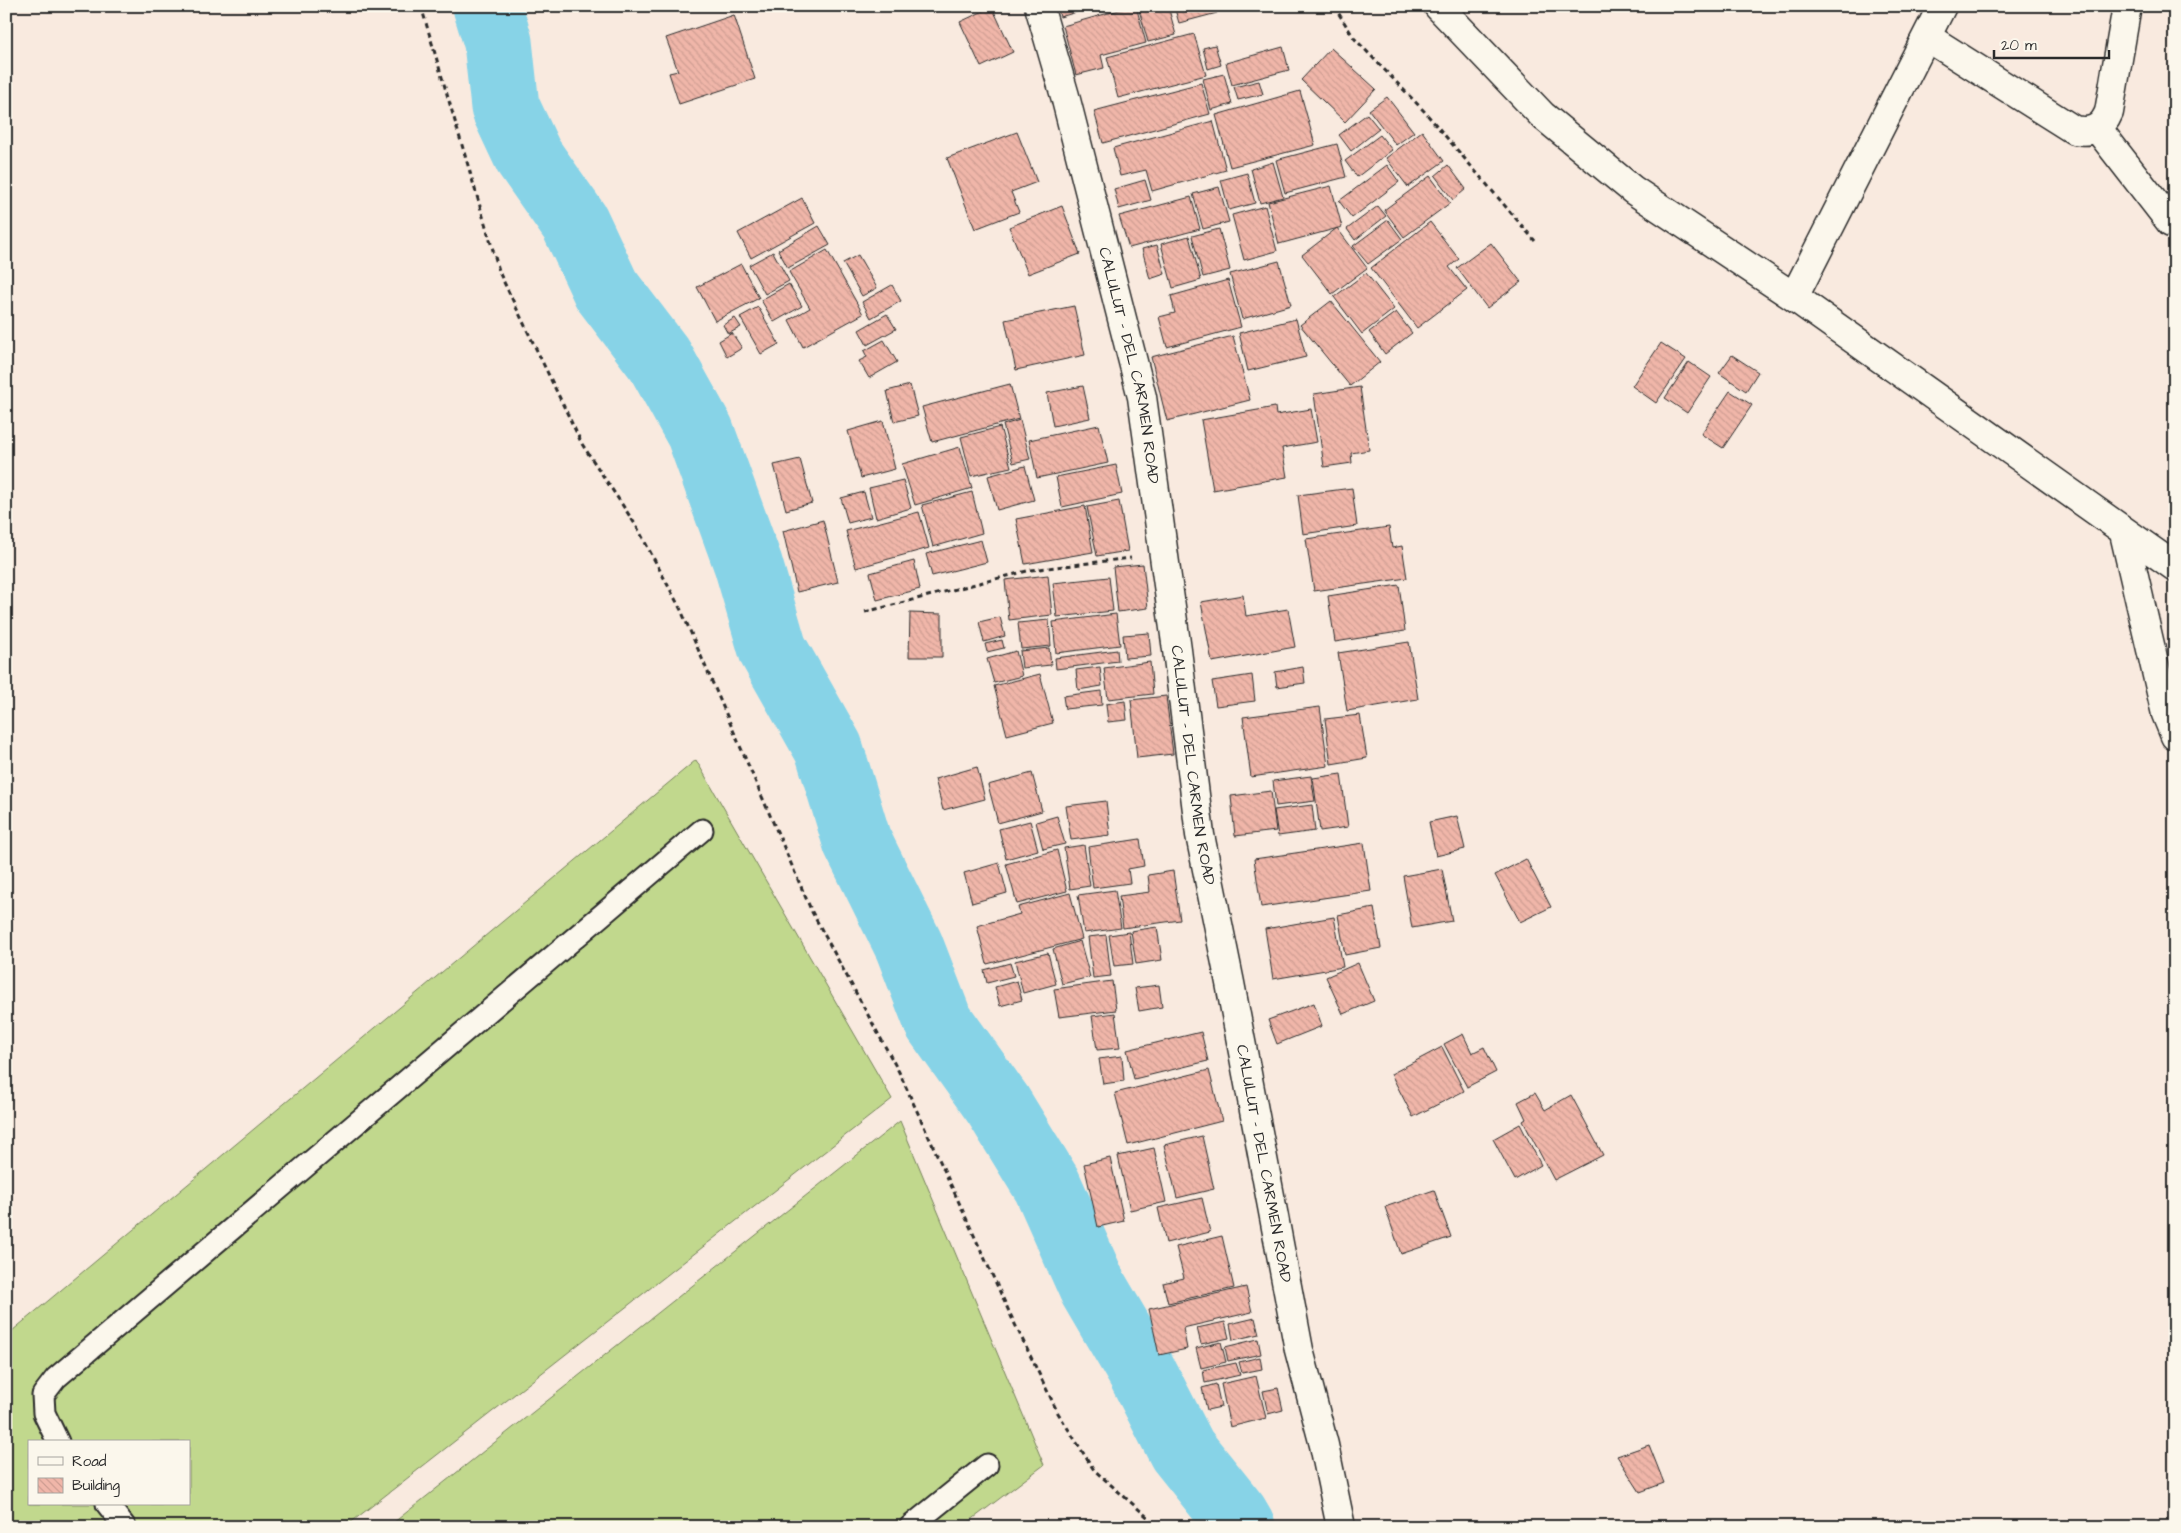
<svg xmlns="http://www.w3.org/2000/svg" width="2181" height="1533" font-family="'Architects Daughter',sans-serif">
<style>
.grass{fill:#c1d88d;stroke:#76825c;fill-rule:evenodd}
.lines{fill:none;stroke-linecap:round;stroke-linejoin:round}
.river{stroke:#87d3e7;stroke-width:69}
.building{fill:url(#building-back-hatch);stroke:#2b2b2b}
.lane-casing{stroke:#2b2b2b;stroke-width:25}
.street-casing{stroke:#2b2b2b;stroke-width:31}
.secondary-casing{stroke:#2b2b2b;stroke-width:31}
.path{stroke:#2b2b2b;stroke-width:3;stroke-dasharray:5 4;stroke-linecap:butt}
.lane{stroke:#fbf7ec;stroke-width:21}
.street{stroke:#fbf7ec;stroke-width:28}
.secondary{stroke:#fbf7ec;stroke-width:28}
.labels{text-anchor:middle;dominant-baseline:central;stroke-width:4;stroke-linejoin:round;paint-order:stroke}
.street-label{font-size:16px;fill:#2b2b2b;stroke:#fbf7ec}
</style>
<defs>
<pattern id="building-back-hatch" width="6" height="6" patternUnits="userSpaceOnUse" patternTransform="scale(1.25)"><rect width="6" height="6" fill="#f0b6a9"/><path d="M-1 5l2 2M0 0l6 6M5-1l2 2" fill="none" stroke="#ce9d92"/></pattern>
</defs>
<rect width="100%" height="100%" fill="#f9eadf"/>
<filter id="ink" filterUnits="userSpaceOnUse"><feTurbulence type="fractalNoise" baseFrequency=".02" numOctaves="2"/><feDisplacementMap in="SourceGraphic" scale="10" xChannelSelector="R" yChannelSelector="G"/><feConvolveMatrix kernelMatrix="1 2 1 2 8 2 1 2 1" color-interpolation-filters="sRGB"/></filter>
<g filter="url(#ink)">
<path class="grass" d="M 696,760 L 892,1099 L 345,1527 L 6,1527 L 6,1336 ZM 29,1442 L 189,1442 L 189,1504 L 29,1504 Z
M 900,1121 L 1044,1465 L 962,1527 L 388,1527 Z"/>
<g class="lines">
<path class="river" d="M 487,6 L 498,42 L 505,107 L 528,156 L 575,223 L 606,289 L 660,360 L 700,432 L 748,564 L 773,650 L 829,749 L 857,841 L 909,946 L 938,1021 L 998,1105 L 1047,1185 L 1093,1288 L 1141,1370 L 1182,1450 L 1234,1515 L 1241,1527"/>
</g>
<path class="building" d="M 1057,6 L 1097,6 L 1060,17 Z
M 1133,6 L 1136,6 L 1146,43 L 1101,55 L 1104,68 L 1076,75 L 1063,26 Z
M 1138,6 L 1168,6 L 1176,35 L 1148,42 Z
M 1174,6 L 1216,6 L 1217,13 L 1179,23 Z
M 992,7 L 1013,52 L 981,67 L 960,22 Z
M 734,15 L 755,79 L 679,104 L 669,73 L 678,71 L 666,38 Z
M 1194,34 L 1206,75 L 1118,98 L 1107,57 Z
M 1215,45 L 1221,65 L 1208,69 L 1203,48 Z
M 1283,47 L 1289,70 L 1232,85 L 1226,63 Z
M 1331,48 L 1376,89 L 1345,122 L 1301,80 Z
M 1224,74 L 1232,104 L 1211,110 L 1203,79 Z
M 1259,81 L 1263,94 L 1238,100 L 1234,87 Z
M 1201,83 L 1210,114 L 1103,143 L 1094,111 Z
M 1300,91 L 1315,145 L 1230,167 L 1216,115 Z
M 1387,97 L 1414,132 L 1396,145 L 1369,110 Z
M 1367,114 L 1379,129 L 1351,151 L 1339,135 Z
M 1213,121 L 1226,170 L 1152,191 L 1146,170 L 1120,176 L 1113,148 Z
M 1422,131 L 1444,161 L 1408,187 L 1386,158 Z
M 1017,132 L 1037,182 L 1011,192 L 1019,212 L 975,229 L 947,158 Z
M 1380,135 L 1392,150 L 1357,177 L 1345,161 Z
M 1337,144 L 1346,177 L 1285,193 L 1276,160 Z
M 1273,162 L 1283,197 L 1260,203 L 1251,169 Z
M 1387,165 L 1399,182 L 1352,218 L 1339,201 Z
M 1448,165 L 1466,189 L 1453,200 L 1435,176 Z
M 1247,173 L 1255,203 L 1229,210 L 1221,180 Z
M 1430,176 L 1450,203 L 1404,237 L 1384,210 Z
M 1145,180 L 1151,200 L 1119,209 L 1114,189 Z
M 1331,186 L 1342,227 L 1279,244 L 1268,202 Z
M 1219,187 L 1229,222 L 1203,229 L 1193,194 Z
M 1191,197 L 1200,229 L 1129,248 L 1119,216 Z
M 802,198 L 815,223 L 751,258 L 738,233 Z
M 1062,206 L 1080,254 L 1028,274 L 1009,227 Z
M 1265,206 L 1277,251 L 1244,260 L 1232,215 Z
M 1378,206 L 1386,216 L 1355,240 L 1347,229 Z
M 1388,220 L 1402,239 L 1368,264 L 1353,246 Z
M 1430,222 L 1459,259 L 1449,267 L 1467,290 L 1417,328 L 1371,268 Z
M 819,226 L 830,245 L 788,268 L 778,250 Z
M 1337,228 L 1367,268 L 1332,294 L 1302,255 Z
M 1219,229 L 1230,270 L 1203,277 L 1192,236 Z
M 1189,236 L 1201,280 L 1173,288 L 1161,244 Z
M 1491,243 L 1521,282 L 1487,308 L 1457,268 Z
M 1157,245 L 1165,274 L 1150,279 L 1142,249 Z
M 827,250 L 863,314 L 803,347 L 789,320 L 810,308 L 789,272 Z
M 773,252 L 789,281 L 765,294 L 749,265 Z
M 858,255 L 877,288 L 862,296 L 843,263 Z
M 1279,261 L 1291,305 L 1242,319 L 1230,274 Z
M 741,264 L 759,298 L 715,321 L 697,287 Z
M 1366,273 L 1394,309 L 1362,334 L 1334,297 Z
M 1228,280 L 1241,327 L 1167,347 L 1159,317 L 1175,313 L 1171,296 Z
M 789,284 L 802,306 L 774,322 L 761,300 Z
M 892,285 L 901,301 L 871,318 L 862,302 Z
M 1331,301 L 1380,362 L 1350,386 L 1300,325 Z
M 1074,306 L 1085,355 L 1016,370 L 1005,320 Z
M 758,307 L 779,344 L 761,354 L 740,317 Z
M 1396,312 L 1412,333 L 1385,354 L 1369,332 Z
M 887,314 L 896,329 L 867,345 L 859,330 Z
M 735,318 L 741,327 L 728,334 L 723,325 Z
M 1296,319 L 1306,357 L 1248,371 L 1239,333 Z
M 732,333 L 742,348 L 727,357 L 719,341 Z
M 1233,336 L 1250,400 L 1167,421 L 1151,357 Z
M 884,340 L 897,362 L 869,378 L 859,361 L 867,357 L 864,351 Z
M 1661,343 L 1686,359 L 1656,403 L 1632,386 Z
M 1732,355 L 1758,372 L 1746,391 L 1719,373 Z
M 1689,362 L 1711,377 L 1687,413 L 1665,398 Z
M 1010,384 L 1019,419 L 932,442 L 922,407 Z
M 910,385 L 918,416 L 894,422 L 887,391 Z
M 1083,386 L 1090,418 L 1053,426 L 1047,393 Z
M 1360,387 L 1369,450 L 1351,453 L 1352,463 L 1324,467 L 1314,394 Z
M 1730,391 L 1752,405 L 1723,448 L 1701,434 Z
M 1275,407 L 1276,415 L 1311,409 L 1317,442 L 1282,448 L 1287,477 L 1213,490 L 1201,420 Z
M 1020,420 L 1030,459 L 1013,463 L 1003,425 Z
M 883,421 L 895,469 L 861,478 L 848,431 Z
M 1099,425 L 1108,463 L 1037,478 L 1029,440 Z
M 1000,427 L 1011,467 L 971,476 L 961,437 Z
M 960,447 L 972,488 L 915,505 L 902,464 Z
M 800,459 L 812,503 L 786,510 L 774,465 Z
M 1116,465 L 1122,494 L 1062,507 L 1056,477 Z
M 1025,466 L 1034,500 L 997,510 L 988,476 Z
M 903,480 L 911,508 L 876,518 L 869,488 Z
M 1352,488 L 1357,526 L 1303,534 L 1298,495 Z
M 864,492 L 871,517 L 848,523 L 841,498 Z
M 972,492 L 982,533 L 933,547 L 922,505 Z
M 1119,501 L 1128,551 L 1097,556 L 1087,507 Z
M 1085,506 L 1093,552 L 1025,564 L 1016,519 Z
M 919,512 L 929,548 L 856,568 L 846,531 Z
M 823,520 L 838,582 L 797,592 L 783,531 Z
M 1389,527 L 1392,548 L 1402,546 L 1407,578 L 1314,591 L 1306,539 Z
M 981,540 L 987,562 L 932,576 L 926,554 Z
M 914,561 L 920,589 L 877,600 L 870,573 Z
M 1143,564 L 1148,608 L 1118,612 L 1113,567 Z
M 1048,575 L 1052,615 L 1009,620 L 1005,580 Z
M 1109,577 L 1113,611 L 1057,617 L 1053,583 Z
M 1399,585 L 1405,631 L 1335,642 L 1328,596 Z
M 1243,595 L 1246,616 L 1288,609 L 1295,647 L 1212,662 L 1201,602 Z
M 910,613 L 942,614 L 942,657 L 909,657 Z
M 1116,614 L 1120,645 L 1056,653 L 1053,622 Z
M 1000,617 L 1005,636 L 984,642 L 979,622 Z
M 1049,620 L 1051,646 L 1021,649 L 1018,623 Z
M 1149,633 L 1151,656 L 1125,658 L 1123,635 Z
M 1002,640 L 1004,648 L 987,652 L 985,644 Z
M 1409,642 L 1418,699 L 1347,711 L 1338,653 Z
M 1049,648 L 1051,665 L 1022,668 L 1020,651 Z
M 1117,650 L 1118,661 L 1056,669 L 1055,658 Z
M 1016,651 L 1022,676 L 994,683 L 987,659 Z
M 1150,662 L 1153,694 L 1108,699 L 1104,668 Z
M 1100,667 L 1102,686 L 1078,690 L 1076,670 Z
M 1303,667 L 1305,683 L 1277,687 L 1275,672 Z
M 1040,674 L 1053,723 L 1007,735 L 994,686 Z
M 1252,675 L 1255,701 L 1216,706 L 1212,681 Z
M 1101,691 L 1102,705 L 1065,709 L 1063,696 Z
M 1166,696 L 1173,754 L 1137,758 L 1131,700 Z
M 1125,701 L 1127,720 L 1108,722 L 1106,704 Z
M 1320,707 L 1328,766 L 1251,777 L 1243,717 Z
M 1360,715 L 1367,758 L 1331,764 L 1325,719 Z
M 977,767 L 985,799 L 943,810 L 935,779 Z
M 1032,773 L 1042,811 L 998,823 L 988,785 Z
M 1341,774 L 1348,827 L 1320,831 L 1313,778 Z
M 1311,776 L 1315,801 L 1276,806 L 1273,781 Z
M 1271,791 L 1276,831 L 1235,836 L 1231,796 Z
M 1106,801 L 1110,835 L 1071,840 L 1066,806 Z
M 1312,805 L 1315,831 L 1278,836 L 1274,810 Z
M 1057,816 L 1065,844 L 1043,849 L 1036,822 Z
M 1457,816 L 1465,849 L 1436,856 L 1429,822 Z
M 1030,821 L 1038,850 L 1006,859 L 999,829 Z
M 1140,839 L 1144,866 L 1128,869 L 1130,883 L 1093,888 L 1088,847 Z
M 1364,843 L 1371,891 L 1261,907 L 1254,859 Z
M 1084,845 L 1090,886 L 1070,889 L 1064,848 Z
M 1057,850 L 1067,891 L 1017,904 L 1006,864 Z
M 1526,859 L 1551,907 L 1520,922 L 1495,875 Z
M 999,863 L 1007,893 L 972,903 L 964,873 Z
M 1442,869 L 1452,921 L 1412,928 L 1403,876 Z
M 1173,871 L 1180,920 L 1123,928 L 1119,896 L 1150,892 L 1148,875 Z
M 1115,890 L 1121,928 L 1084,933 L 1078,895 Z
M 1070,893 L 1082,939 L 987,964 L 977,926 L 1020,914 L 1018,907 Z
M 1374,908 L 1381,948 L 1345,955 L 1338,915 Z
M 1334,917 L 1343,967 L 1273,979 L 1265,929 Z
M 1157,927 L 1162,960 L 1136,964 L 1131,931 Z
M 1129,932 L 1133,964 L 1114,966 L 1109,935 Z
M 1106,935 L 1111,976 L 1093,978 L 1088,937 Z
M 1080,941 L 1090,977 L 1062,984 L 1053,949 Z
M 1048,953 L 1056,984 L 1023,993 L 1015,961 Z
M 1010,963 L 1014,976 L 987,983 L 984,970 Z
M 1358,963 L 1374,1001 L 1343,1014 L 1326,977 Z
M 1017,981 L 1022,1000 L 1000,1006 L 995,987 Z
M 1112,981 L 1116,1010 L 1059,1017 L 1054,989 Z
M 1159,985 L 1162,1007 L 1139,1011 L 1135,988 Z
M 1314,1003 L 1322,1026 L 1277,1044 L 1268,1020 Z
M 1115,1013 L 1120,1048 L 1097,1050 L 1092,1016 Z
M 1201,1032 L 1208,1061 L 1134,1079 L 1127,1050 Z
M 1463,1034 L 1472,1053 L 1484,1047 L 1496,1072 L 1467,1087 L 1444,1044 Z
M 1442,1047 L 1464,1091 L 1413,1117 L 1391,1074 Z
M 1122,1056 L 1124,1081 L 1103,1084 L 1099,1059 Z
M 1209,1070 L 1222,1121 L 1128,1145 L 1115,1093 Z
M 1535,1093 L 1545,1110 L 1571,1095 L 1603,1155 L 1554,1180 L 1523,1121 L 1526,1119 L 1518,1102 Z
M 1520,1124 L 1541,1165 L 1515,1180 L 1493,1139 Z
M 1202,1136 L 1214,1189 L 1177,1198 L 1164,1145 Z
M 1154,1148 L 1166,1202 L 1130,1210 L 1118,1156 Z
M 1110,1158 L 1124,1221 L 1098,1227 L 1084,1164 Z
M 1434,1190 L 1451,1237 L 1401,1254 L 1385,1207 Z
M 1202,1198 L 1210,1232 L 1166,1243 L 1158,1208 Z
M 1222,1236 L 1234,1288 L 1168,1303 L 1163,1283 L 1184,1278 L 1176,1247 Z
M 1246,1287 L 1252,1312 L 1183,1328 L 1187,1349 L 1159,1355 L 1149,1309 Z
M 1255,1318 L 1259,1334 L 1233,1340 L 1230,1324 Z
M 1225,1322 L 1229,1338 L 1201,1344 L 1197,1328 Z
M 1258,1339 L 1261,1354 L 1228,1361 L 1225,1347 Z
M 1221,1342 L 1226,1362 L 1201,1368 L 1196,1348 Z
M 1260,1357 L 1262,1369 L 1242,1373 L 1239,1362 Z
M 1236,1363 L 1240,1375 L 1205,1383 L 1203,1370 Z
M 1256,1376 L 1266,1418 L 1230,1427 L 1221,1384 Z
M 1216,1384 L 1221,1407 L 1207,1410 L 1202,1388 Z
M 1278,1388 L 1283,1410 L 1268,1414 L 1263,1391 Z
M 1649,1445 L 1664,1483 L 1640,1492 L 1617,1456 Z"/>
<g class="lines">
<defs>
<path id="lane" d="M 58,1442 L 44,1413 L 43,1395 L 56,1378 L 702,830
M 107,1504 L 125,1527
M 910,1527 L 987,1465"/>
<path id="street" d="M 1438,6 L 1542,115 L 1633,190 L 1794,297 L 2175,567
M 1927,37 L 2074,130 C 2092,133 2102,129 2109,112 L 2127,6
M 2098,129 L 2171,223
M 1794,297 L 1942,6
M 2124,533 L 2166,714 L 2175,736"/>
<g id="secondary">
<path id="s1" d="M 1039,6 L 1065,96 L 1142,397 L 1177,650 L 1200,835 L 1230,983 L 1299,1350 L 1324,1445 L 1341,1527"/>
</g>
</defs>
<use href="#lane" class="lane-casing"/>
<use href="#street" class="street-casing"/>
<use href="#secondary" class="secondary-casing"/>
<path class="path" d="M 421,6 L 500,274 L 582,444 L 637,527 L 681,610 L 812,912 L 899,1072 L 1012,1318 L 1058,1413 L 1094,1470 L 1152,1521 L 1155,1527
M 1334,6 L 1354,38 L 1424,111 L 1535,241
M 865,612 L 1031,570 L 1131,558"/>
<use href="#lane" class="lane"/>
<use href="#street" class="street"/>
<use href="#secondary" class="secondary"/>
</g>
</g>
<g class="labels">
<g class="street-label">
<text stroke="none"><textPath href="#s1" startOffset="371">CALULUT - DEL CARMEN ROAD</textPath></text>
<text stroke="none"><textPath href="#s1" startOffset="776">CALULUT - DEL CARMEN ROAD</textPath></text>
<text stroke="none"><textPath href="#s1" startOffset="1181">CALULUT - DEL CARMEN ROAD</textPath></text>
</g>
</g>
<rect width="2181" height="1533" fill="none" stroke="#fbf7ec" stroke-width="25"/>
<rect x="12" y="12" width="2156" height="1508" fill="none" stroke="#2b2b2b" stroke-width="2" filter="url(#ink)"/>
<rect x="28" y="1440" width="162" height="65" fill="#fbf7ec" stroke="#a8a59f"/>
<rect x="38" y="1457" width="25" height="8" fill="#fbf7ec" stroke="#a8a59f"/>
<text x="72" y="1466" font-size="15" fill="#2b2b2b">Road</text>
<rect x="38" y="1478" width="25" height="15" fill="url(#building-back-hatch)" stroke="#a8a59f"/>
<text x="72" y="1490" font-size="15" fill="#2b2b2b">Building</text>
<path d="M1994 50v8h115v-8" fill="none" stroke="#2b2b2b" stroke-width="2.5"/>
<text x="2001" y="50" font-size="15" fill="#2b2b2b" stroke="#fbf7ec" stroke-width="4" paint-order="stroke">20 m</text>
</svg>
